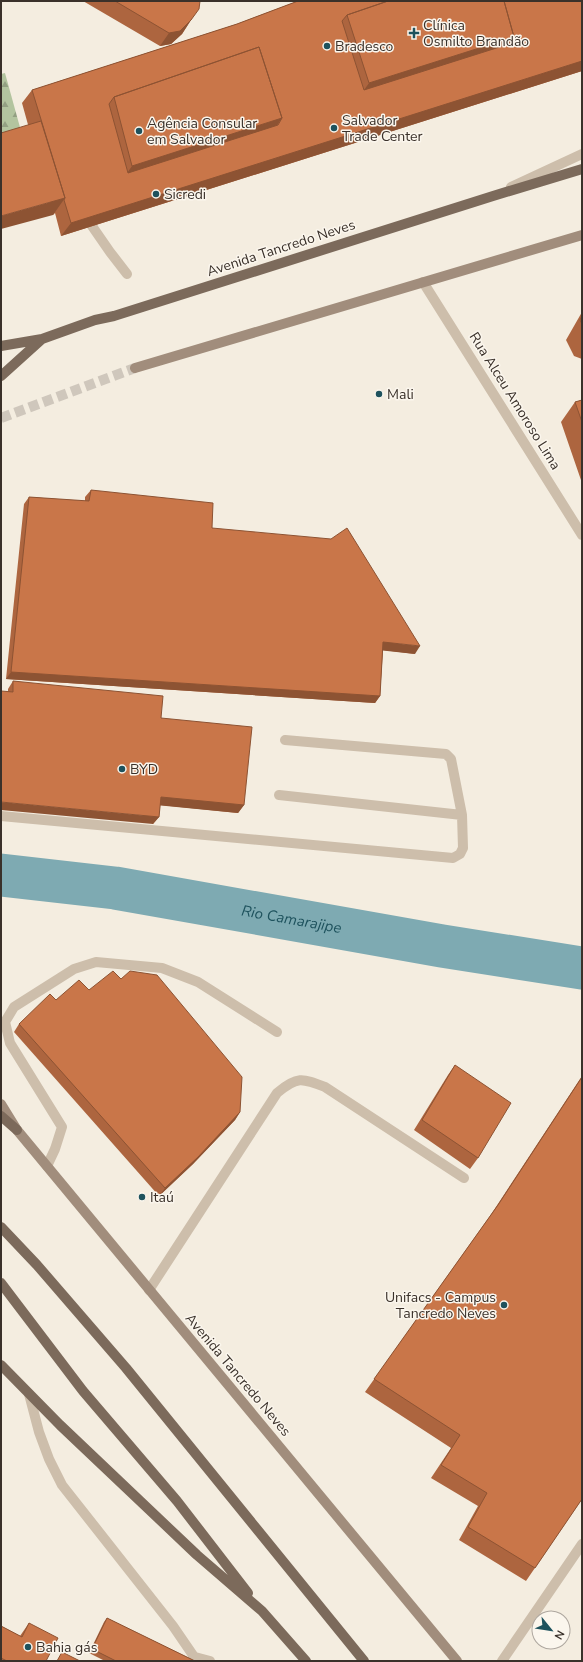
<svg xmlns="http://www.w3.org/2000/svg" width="583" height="1662" font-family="'Nunito Sans',sans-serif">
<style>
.forest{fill:url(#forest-firs)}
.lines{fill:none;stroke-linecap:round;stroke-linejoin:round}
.river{stroke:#7eaab2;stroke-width:43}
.secondary-tunnel{stroke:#cfc7bc;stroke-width:10;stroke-dasharray:10 5;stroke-linecap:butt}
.lane{stroke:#cdbeab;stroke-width:10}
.street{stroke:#cdbeab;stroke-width:10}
.secondary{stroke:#a18d7c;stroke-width:10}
.primary{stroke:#7c6a5b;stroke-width:10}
.wall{fill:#ad653f}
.shaded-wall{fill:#8d5333}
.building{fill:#c97649;stroke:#8d5333;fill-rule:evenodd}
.poi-dot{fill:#1e525d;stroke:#fbf6ed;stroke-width:1.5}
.labels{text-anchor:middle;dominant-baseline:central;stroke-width:3;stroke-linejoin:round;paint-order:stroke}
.poi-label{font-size:14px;fill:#3a312a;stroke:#fbf6ed;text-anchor:start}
.street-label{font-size:14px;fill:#3a312a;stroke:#fbf6ed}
.water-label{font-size:15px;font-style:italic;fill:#1e525d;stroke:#fbf6ed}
</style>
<defs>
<pattern id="forest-firs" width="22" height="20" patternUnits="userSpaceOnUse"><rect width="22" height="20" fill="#b3c49f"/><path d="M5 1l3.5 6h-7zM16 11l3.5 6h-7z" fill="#93a082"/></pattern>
</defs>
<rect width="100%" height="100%" fill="#f4ede0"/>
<path class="forest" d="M 5,73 L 21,131 L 1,137 L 1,74 Z"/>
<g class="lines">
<path class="river" id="s1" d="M 1,875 L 115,888 L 442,946 L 582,968"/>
<path class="secondary-tunnel" d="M 1,418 L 135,368"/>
<path class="lane" d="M 92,226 L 110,252 L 127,274
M 279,795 L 462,815
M 1,816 L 453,858 L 460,854 L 463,848 L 462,815 L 451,759 L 446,754 L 285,740
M 47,1166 L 55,1149 L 62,1127 L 10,1043 L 5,1022 L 14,1007 L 74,969 L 96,962 L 162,968 L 198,982 L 277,1032
M 149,1290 L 277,1093 C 297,1076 302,1078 325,1087 L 464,1178
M 29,1394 L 39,1432 L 49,1459 L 62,1485 L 173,1626 L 197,1661
M 195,1657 L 210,1661
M 502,1661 L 582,1544"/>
<path class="street" d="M 511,187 L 582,154
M 423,282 L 582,535"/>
<path class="secondary" d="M 135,368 L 582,235
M 1,1104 L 17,1130 L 457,1661"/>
<path class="primary" d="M 1,346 L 42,339
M 1,376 L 42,339 L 95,320 L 114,316 L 493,196 L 582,169
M 1,1116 L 17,1130
M 1,1227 L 37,1265 L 126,1368 L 364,1661
M 1,1283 L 83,1391 L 177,1501 L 248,1593
M 1,1365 L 60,1425 L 197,1555 L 262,1611 L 306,1661"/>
</g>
<path class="wall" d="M 83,1 L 200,1 L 191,20 L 182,34 L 171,44 L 160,46 Z
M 298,1 L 582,1 L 582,71 L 61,236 L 55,213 L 53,215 L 22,103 L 32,90 L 237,24 Z
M 582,312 L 582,359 L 574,356 L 566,340 Z
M 582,400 L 582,483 L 561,422 L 575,402 Z
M 91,490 L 212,528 L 415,654 L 383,650 L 380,696 L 375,703 L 6,679 L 24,504 L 29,497 L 85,501 L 85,497 Z
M 13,681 L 161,718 L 244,805 L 238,813 L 160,805 L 159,817 L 153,824 L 8,692 L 8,689 Z
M 89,990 L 240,1112 L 235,1120 L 193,1164 L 159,1196 L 14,1032 L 19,1024 L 56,1000 Z
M 455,1065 L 478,1158 L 470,1169 L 414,1130 L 448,1075 Z
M 582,1076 L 582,1499 L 526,1581 L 459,1540 L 478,1506 L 431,1478 L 451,1448 L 365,1392 L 490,1216 Z
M 107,1618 L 195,1661 L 105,1661 L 89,1653 L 104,1622 Z
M 29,1623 L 46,1661 L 1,1661 L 1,1626 L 20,1636 Z"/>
<path class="shaded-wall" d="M 191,20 L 182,34 L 171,44 L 160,46 L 169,33 Z
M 514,37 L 500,57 L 355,103 L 369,83 Z
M 582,61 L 582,71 L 61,236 L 71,223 Z
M 282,118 L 268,138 L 118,186 L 132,166 Z
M 65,198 L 53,215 L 1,229 L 1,216 Z
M 383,642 L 420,646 L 415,654 L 378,650 Z
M 11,672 L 380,696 L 375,703 L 6,679 Z
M 161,797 L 244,805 L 238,813 L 156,805 Z
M 1,802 L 159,817 L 153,824 L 1,810 Z
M 240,1112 L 235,1120 L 193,1164 L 159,1196 L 165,1188 Z"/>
<path class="building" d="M 115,1 L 200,1 L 199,9 L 191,20 L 180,31 L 169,33 Z
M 298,1 L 388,1 L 347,15 L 342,21 L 364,90 L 509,44 L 514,37 L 504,1 L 582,1 L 582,61 L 71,223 L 64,200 L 65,198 L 32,90 L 237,24 ZM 259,47 L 282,118 L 278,125 L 128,173 L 109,104 L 114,97 Z
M 388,1 L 504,1 L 514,37 L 369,83 L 347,15 Z
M 259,47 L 282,118 L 132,166 L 114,97 Z
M 41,121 L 65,198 L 1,216 L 1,133 Z
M 582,316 L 582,324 L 580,320 Z
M 582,400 L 582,422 L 575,402 Z
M 91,490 L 213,503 L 212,528 L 331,539 L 347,528 L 420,646 L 383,642 L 380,696 L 11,672 L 29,497 L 89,501 Z
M 13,681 L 163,696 L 161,718 L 252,727 L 244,805 L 161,797 L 159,817 L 1,802 L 1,691 L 13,692 Z
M 113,971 L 121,979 L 130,971 L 157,975 L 242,1077 L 240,1112 L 198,1157 L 165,1188 L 19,1024 L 50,994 L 56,1000 L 79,980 L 89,990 Z
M 455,1065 L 511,1103 L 478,1158 L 422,1120 Z
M 582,1077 L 582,1499 L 535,1568 L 468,1527 L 487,1493 L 441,1465 L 460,1435 L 374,1379 L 498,1205 Z
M 107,1618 L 195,1661 L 116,1661 L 92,1649 Z
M 29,1623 L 58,1638 L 46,1661 L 7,1661 L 1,1658 L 1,1626 L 22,1637 Z
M 62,1652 L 80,1661 L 57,1661 Z"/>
<g class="poi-dot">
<path d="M412 27h4v4h4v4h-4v4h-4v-4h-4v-4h4z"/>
<circle cx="327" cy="46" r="4"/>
<circle cx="334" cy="128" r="4"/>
<circle cx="139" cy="131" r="4"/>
<circle cx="156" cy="194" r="4"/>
<circle cx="379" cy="394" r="4"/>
<circle cx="122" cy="769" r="4"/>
<circle cx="142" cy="1197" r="4"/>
<circle cx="504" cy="1305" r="4"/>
<circle cx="28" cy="1647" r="4"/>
</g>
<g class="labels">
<g class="poi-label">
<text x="423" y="25">Clínica<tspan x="423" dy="16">Osmilto Brandão</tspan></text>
<text x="335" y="46">Bradesco</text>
<text x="342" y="120">Salvador<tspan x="342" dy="16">Trade Center</tspan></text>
<text x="147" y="123">Agência Consular<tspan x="147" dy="16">em Salvador</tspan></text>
<text x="164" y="194">Sicredi</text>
<text x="387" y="394">Mali</text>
<text x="130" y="769">BYD</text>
<text x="150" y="1197">Itaú</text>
<text x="496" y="1297" text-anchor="end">Unifacs - Campus<tspan x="496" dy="16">Tancredo Neves</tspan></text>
<text x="36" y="1647">Bahia gás</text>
</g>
<g class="street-label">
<text transform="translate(281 248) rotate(-18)">Avenida Tancredo Neves</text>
<text transform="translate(515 401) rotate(58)">Rua Alceu Amoroso Lima</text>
<text transform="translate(238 1375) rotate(50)">Avenida Tancredo Neves</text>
</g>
<g class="water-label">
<text stroke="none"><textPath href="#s1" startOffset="294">Rio Camarajipe</textPath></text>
</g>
</g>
<rect width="583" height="1662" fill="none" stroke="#3a312a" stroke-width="4"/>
<g transform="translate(551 1630) rotate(120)"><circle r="19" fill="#fbf6ed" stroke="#aea79f"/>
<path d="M0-3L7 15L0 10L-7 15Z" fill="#1e525d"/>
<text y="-6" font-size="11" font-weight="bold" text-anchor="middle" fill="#3a312a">N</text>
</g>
</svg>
